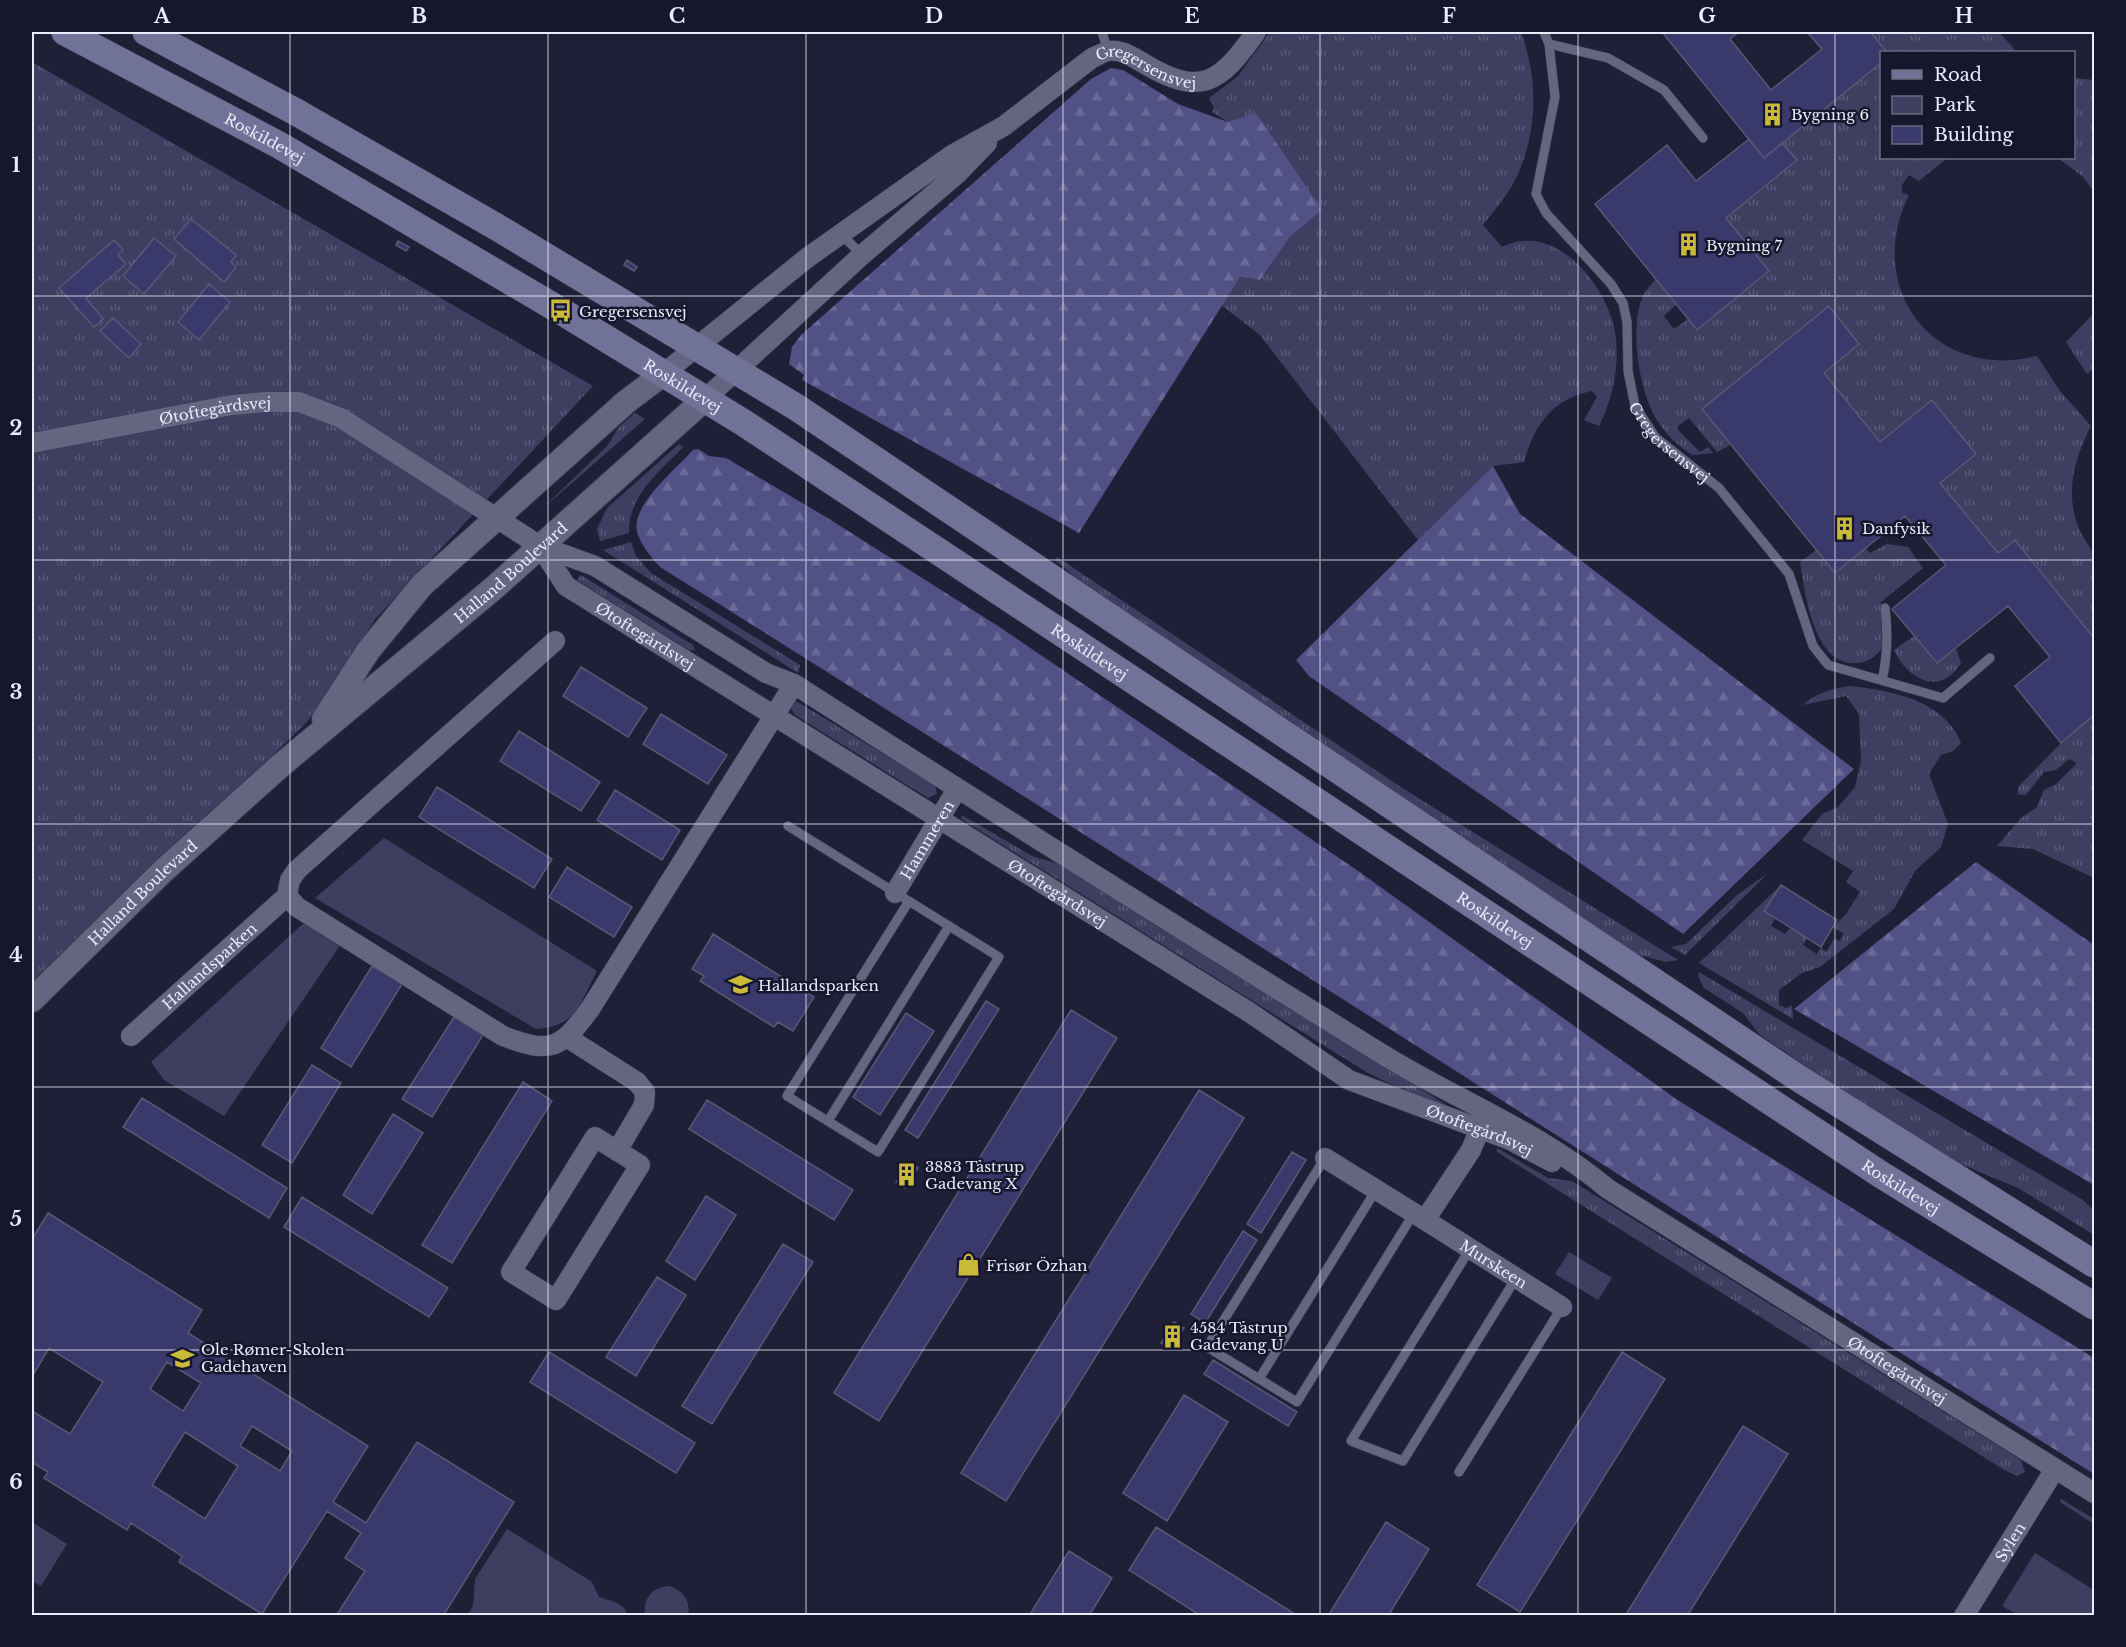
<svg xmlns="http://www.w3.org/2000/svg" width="2126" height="1647" font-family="'Libre Baskerville',serif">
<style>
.grass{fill:url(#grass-tufts)}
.forest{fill:url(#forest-firs)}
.park{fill:#3e3e61}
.building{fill:#3a396c;stroke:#575974;stroke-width:1.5;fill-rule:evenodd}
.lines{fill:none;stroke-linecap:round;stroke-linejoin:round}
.service-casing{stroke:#3b3b4f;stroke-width:10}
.minor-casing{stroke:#3b3b4f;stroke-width:21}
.tertiary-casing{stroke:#3b3b4f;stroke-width:26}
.secondary-casing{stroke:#3b3b4f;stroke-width:28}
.service{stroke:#636581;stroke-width:9}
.minor{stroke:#636581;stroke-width:20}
.tertiary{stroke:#636581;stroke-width:24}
.secondary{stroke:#707298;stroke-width:27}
.grid{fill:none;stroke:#eaebfb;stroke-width:1.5;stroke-opacity:0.55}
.labels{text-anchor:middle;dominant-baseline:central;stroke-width:5;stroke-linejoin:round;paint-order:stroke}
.street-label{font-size:15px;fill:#eaebfb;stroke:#16162d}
.poi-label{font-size:15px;fill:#eaebfb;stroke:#16162d;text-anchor:start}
.neatline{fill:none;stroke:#eaebfb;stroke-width:2}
.grid-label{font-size:20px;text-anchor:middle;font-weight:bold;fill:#eaebfb}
</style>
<defs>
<pattern id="grass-tufts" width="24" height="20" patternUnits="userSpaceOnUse" patternTransform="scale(1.5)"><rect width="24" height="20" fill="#3e3e61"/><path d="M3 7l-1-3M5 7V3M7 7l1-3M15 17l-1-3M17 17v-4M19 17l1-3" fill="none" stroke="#5a5a79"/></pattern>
<pattern id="forest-firs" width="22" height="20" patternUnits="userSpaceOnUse" patternTransform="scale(1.5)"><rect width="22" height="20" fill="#515186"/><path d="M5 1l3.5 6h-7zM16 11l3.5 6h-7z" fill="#6a6a98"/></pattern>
</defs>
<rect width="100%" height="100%" fill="#1f2037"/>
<path class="grass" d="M 1270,32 L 1521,32 C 1539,81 1538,136 1513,184 C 1505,198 1493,212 1483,225 L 1502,247 C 1554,221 1603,281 1614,327 C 1621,362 1614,395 1599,426 L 1584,420 L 1597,397 L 1592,391 C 1552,399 1535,424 1524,462 L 1493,466 L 1418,540 L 1260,335 L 1221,305 L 1240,277 L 1260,280 L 1290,237 L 1322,210 L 1228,122 L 1212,112 L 1214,108 L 1209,98 L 1238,76 Z
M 1870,32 L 1999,32 L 2016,51 L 1887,52 Z
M 32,62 L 593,386 L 376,618 L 307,722 L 32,988 Z
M 1881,62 L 1882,158 L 1947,158 L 1919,181 L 1909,175 L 1902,185 L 1902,193 L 1909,195 C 1863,288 1934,382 2037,356 L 2060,391 L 2091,426 C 2074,459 2064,495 2080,531 C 2084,540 2091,547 2094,555 C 2098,565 2094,623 2094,638 L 2015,540 L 1998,553 L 1940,483 L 1975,454 L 1932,400 L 1880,442 L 1824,373 L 1859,344 L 1830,306 L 1702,409 L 1730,445 L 1717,452 L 1689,418 L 1678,426 L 1678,430 L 1700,452 L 1708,447 L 1713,453 L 1692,455 C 1679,446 1668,437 1659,423 C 1639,395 1628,325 1644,294 C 1647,288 1652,284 1656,279 L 1676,305 L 1664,316 L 1674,329 L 1688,319 L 1697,330 L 1769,272 L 1726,218 L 1796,161 L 1782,143 Z
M 2074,78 L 2094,80 L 2094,191 L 2082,176 L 2058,158 L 2074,158 Z
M 2094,313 L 2094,368 L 2087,374 L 2066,342 Z
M 635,413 L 645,419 L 541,510 L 608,445 L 618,428 Z
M 679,444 L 683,447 C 659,472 628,496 629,533 L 600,541 L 597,529 L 607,508 Z
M 631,542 L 636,556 L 651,573 L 800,665 L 798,673 L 603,550 Z
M 1887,544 L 1908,547 L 1923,568 L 1881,602 L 1882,648 C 1874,659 1865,664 1851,663 C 1812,659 1805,591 1800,562 L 1816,550 L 1835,573 L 1865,548 L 1870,553 Z
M 1057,557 L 1404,789 L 1678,960 L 1666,962 L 1639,955 L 1090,590 L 1055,560 Z
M 581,575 L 693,645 L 695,650 L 689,650 L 577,580 Z
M 1914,636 L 1936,663 L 1956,648 L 1961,663 C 1940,697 1908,680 1894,650 Z
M 1849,686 C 1889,690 1945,700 1961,743 L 1953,751 L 1941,755 L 1929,774 L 1948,824 L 1941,847 L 1915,871 L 1894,909 L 1820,967 L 1802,973 L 1779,990 L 1779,1005 L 1786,1008 L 1792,1005 L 1793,1019 L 1699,963 L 1781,885 L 1764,911 L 1775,919 L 1771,926 L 1785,934 L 1790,928 L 1807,938 L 1803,945 L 1817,954 L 1821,947 L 1826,952 L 1834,939 L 1840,941 L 1844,934 L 1833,927 L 1846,914 L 1860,892 L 1846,882 L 1853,871 L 1802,840 L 1822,814 L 1838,807 L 1855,787 L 1861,761 L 1859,714 L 1846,696 L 1803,705 C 1816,693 1831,689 1849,686 Z
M 796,701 L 935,785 L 937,794 L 928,798 L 795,715 L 790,707 Z
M 2094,715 L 2094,878 L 2033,849 L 1997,846 L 2021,818 L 2037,807 L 2044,790 L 2056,784 L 2077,763 L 2069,759 L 2056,770 L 2044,772 L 2026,795 L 2017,794 L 2019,786 L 2061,743 Z
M 962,815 L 1032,856 L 1066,866 L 1456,1111 L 1409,1093 L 1368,1073 L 961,819 Z
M 1768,873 L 1685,955 L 1671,947 L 1686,944 L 1737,895 Z
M 1699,972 L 2083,1200 L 2094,1211 L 2094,1235 L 2020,1189 L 1949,1159 L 1810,1069 L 1759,1034 L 1743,1013 L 1704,988 L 1698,976 Z
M 1497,1148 L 1548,1178 L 1572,1181 L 2021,1460 L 2025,1472 L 2017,1476 L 2006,1471 L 1497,1152 Z
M 2061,1499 L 2094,1519 L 2094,1524 L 2060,1502 Z"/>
<path class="forest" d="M 1111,68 L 1123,70 L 1178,104 L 1228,122 L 1256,113 L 1322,210 L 1290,237 L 1260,280 L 1240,277 L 1079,533 L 802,380 L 804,375 L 789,364 L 792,347 L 801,335 L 1091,79 Z
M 698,449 L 709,456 L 726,458 L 826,517 L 1001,628 L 1361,873 L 1676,1099 L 2094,1358 L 2094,1474 C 1614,1175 1140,867 660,567 C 651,557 641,545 637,532 C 631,505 676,469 693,450 Z
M 1493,466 L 1520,514 L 1854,769 L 1683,934 L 1309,676 L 1296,660 Z
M 1976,862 L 2094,945 L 2094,1185 L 1794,1009 Z"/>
<path class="park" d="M 384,838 L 597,971 C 579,1004 578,1026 536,1029 L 315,898 Z
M 304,923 L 341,944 L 224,1116 L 164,1080 L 151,1062 Z
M 1569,1252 L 1612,1278 L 1598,1300 L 1555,1274 Z
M 32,1522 L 67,1544 L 41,1586 L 32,1581 Z
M 507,1529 L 592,1582 L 599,1597 C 611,1601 623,1602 628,1615 L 467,1615 L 473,1606 L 475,1579 Z
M 2035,1553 L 2094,1590 L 2094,1615 L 2018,1615 L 2002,1606 Z
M 669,1586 C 683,1590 691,1601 688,1615 L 645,1615 C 643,1599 652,1587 669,1586 Z"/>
<path class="building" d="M 1662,32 L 1739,32 L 1730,39 L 1771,90 L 1822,49 L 1807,32 L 1870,32 L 1887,52 L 1882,52 L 1882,62 L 1764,158 Z
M 1749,139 L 1764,158 L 1782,143 L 1797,160 L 1726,218 L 1769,271 L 1697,330 L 1595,204 L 1667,145 L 1696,181 Z
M 191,219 L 236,255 L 231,262 L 236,267 L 224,282 L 174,239 Z
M 154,238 L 176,256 L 144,294 L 123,276 Z
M 114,240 L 123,250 L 118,255 L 126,264 L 86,298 L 103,319 L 94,327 L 59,288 Z
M 398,241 L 409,247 L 406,251 L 396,245 Z
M 627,260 L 637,267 L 634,271 L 624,265 Z
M 209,284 L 230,302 L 199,340 L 178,322 Z
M 1829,306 L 1859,344 L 1824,373 L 1880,442 L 1932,400 L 1976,454 L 1940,483 L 1998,553 L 2015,540 L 2094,638 L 2094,715 L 2061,743 L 2015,686 L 2050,657 L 2008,606 L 1937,663 L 1892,609 L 1946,565 L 1905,516 L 1835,573 L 1702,409 Z
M 113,318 L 141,344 L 129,358 L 100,331 Z
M 581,667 L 647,708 L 628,737 L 563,696 Z
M 661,714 L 727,755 L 708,784 L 643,744 Z
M 519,731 L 600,782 L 581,811 L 500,761 Z
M 437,787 L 552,859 L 534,888 L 419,817 Z
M 615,790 L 680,830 L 662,860 L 597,820 Z
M 567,867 L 632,907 L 614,937 L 549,897 Z
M 1781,885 L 1837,920 L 1821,947 L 1764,911 Z
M 713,934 L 814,997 L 793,1031 L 778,1022 L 774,1027 L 700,981 L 704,976 L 692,969 Z
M 372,966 L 402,984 L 351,1067 L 321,1048 Z
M 986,1001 L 999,1009 L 918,1138 L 905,1130 Z
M 1071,1010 L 1117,1038 L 879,1421 L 834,1393 Z
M 906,1013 L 934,1031 L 880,1115 L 853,1097 Z
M 454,1017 L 483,1035 L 432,1117 L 402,1099 Z
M 312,1065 L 341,1083 L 292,1163 L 262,1145 Z
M 523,1082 L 552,1101 L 452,1263 L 422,1245 Z
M 1199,1090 L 1244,1118 L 1006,1501 L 961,1473 Z
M 142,1098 L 287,1188 L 269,1218 L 123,1127 Z
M 707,1100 L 853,1190 L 834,1220 L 689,1129 Z
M 393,1114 L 423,1133 L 372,1214 L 343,1195 Z
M 1292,1152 L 1306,1160 L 1261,1233 L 1247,1224 Z
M 909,1162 L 918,1168 L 905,1188 L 896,1182 Z
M 706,1196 L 736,1215 L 695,1280 L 666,1261 Z
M 302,1197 L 448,1288 L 429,1317 L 284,1227 Z
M 48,1213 L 202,1310 L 188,1333 L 368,1446 L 333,1502 L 366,1523 L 417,1442 L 514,1502 L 443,1616 L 336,1616 L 365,1571 L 345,1558 L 361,1533 L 327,1511 L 262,1614 L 179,1562 L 182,1556 L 131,1523 L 127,1530 L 44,1478 L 48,1472 L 32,1462 L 32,1411 L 70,1434 L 103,1382 L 49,1348 L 32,1377 L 32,1239 ZM 167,1362 L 201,1383 L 183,1411 L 150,1389 ZM 252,1426 L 292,1451 L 280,1471 L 240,1446 ZM 185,1432 L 238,1466 L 205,1519 L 152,1485 Z
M 1243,1231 L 1257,1240 L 1205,1323 L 1191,1314 Z
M 783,1244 L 813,1262 L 712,1424 L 682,1406 Z
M 657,1277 L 686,1295 L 636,1376 L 606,1357 Z
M 1174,1322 L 1184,1328 L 1171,1349 L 1161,1343 Z
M 549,1352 L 695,1443 L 676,1473 L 530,1382 Z
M 1622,1352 L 1665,1379 L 1520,1612 L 1477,1585 Z
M 1213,1360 L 1297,1412 L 1288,1426 L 1204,1374 Z
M 1184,1395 L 1228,1422 L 1167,1521 L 1123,1493 Z
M 1743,1426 L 1788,1454 L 1687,1616 L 1625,1616 Z
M 1386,1522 L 1429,1549 L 1388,1616 L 1328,1616 Z
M 1156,1527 L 1298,1616 L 1201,1616 L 1129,1570 Z
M 1069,1551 L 1112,1578 L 1089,1616 L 1029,1616 Z"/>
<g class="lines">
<defs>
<g id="service">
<path d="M 1102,32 L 1108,51"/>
<path id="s1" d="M 1544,32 L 1549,44 L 1555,97 L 1536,194 L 1546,213 L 1611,284 L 1623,303 L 1627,322 L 1628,371 L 1635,406 L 1655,437 L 1719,488 L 1789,574 L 1813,646 L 1828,665 L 1943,698 L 1990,658"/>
<path d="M 1549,44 L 1608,58 L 1664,90 L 1703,138"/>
<path d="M 841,234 L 862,255"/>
<path d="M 1882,680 C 1888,655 1888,633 1885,608"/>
<path d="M 788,826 L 999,957 L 878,1152 L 787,1096 L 909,901"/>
<path d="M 828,1121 L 949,926"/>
<path d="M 1325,1158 L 1207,1347 L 1297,1402 L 1414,1213"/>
<path d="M 1470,1249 L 1351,1441 L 1403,1461 L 1516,1278"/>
<path d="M 1259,1379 L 1376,1190"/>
<path d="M 1459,1472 L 1562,1307"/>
</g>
<g id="minor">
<path id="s2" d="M 663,374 L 807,258 L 952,155 L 1004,126 L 1092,58 C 1097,56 1103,52 1109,51 C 1121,49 1133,57 1143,63 C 1201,98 1220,83 1256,32"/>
<path d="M 705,399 L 862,255 L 957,174 L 987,143"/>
<path id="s3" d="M 32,443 L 232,405 L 266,402 L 299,402 L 341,418 L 540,546 L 595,566 L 766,673 L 794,684 C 987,808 1182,930 1377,1051 C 1453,1099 1538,1130 1608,1189 L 2094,1493"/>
<path id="s4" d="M 540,546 L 566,586 L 1249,1012 L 1349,1080 L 1510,1140 L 1552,1162"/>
<path id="s5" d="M 895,893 L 957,789"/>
<path d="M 287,896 L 297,907 L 503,1036 C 552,1055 561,1048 590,1009 L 794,684"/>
<path id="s6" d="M 131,1036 L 287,896 L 290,880 L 297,870 L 555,641"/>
<path d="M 568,1038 L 637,1082 L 645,1092 L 644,1105 L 617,1151"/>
<path id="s7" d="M 1485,1117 L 1471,1150 L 1425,1220 L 1562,1307"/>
<path d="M 595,1137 L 640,1165 L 556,1300 L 511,1272 Z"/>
<path d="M 1325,1158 L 1425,1220"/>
<path id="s8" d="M 1964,1616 L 2055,1469"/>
</g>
<g id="tertiary">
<path d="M 324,719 L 368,651 L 422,585 L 626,402 L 663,374"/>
<path id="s9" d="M 32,1000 L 163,871 L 280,766 L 495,587 L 705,399"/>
</g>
<g id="secondary">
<path id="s10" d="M 65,32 L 279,145 L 561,311 L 744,423 L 1880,1174 L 2094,1306"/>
<path d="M 146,32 L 296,112 L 495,226 L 796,407 L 1795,1076 L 2094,1264"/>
</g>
</defs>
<use href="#service" class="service-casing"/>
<use href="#minor" class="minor-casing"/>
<use href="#tertiary" class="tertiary-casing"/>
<use href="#secondary" class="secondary-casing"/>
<use href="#service" class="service"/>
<use href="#minor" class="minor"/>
<use href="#tertiary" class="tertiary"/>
<use href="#secondary" class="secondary"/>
</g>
<path class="grid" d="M 290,32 L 290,1616M 548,32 L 548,1616M 806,32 L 806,1616M 1063,32 L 1063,1616M 1320,32 L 1320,1616M 1578,32 L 1578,1616M 1835,32 L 1835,1616M 32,296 L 2094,296M 32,560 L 2094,560M 32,824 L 2094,824M 32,1087 L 2094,1087M 32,1350 L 2094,1350"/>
<defs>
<symbol id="building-bare" viewBox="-9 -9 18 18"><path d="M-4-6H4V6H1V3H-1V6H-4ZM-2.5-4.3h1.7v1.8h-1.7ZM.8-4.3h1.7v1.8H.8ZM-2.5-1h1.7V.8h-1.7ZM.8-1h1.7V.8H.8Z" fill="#caba3a" stroke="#16162d" stroke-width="2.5" paint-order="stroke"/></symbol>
<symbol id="bus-bare" viewBox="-9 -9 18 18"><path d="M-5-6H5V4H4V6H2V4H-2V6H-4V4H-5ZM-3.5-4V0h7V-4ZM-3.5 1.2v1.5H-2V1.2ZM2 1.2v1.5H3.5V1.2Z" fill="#caba3a" stroke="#16162d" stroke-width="2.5" paint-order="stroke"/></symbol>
<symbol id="school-bare" viewBox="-9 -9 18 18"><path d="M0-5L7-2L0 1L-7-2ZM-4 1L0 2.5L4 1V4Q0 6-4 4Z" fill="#caba3a" stroke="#16162d" stroke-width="2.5" paint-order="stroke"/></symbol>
<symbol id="shop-bare" viewBox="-9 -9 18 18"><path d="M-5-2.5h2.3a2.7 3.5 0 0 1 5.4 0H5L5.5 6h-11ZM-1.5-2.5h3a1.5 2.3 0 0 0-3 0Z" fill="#caba3a" stroke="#16162d" stroke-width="2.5" paint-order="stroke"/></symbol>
</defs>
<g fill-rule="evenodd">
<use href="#building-bare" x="1756" y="98" width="33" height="33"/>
<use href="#building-bare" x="1672" y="228" width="33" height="33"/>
<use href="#bus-bare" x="544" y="294" width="33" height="33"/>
<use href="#building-bare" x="1828" y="512" width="33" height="33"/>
<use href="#school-bare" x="724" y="968" width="33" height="33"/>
<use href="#building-bare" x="890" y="1158" width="33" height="33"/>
<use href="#shop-bare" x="952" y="1248" width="33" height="33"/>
<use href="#building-bare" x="1156" y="1320" width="33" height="33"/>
<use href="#school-bare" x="166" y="1342" width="33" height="33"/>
</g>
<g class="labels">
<g class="street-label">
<text stroke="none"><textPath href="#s2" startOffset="592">Gregersensvej</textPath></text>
<text stroke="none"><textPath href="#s10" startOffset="226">Roskildevej</textPath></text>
<text stroke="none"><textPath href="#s10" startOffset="712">Roskildevej</textPath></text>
<text stroke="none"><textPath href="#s3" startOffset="186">Øtoftegårdsvej</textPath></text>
<text stroke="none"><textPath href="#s1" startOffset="460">Gregersensvej</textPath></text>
<text stroke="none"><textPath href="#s9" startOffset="642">Halland Boulevard</textPath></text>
<text stroke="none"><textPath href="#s4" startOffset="141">Øtoftegårdsvej</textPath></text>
<text stroke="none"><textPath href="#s10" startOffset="1198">Roskildevej</textPath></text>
<text stroke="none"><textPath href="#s5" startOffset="62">Hammeren</textPath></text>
<text stroke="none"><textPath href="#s9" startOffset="154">Halland Boulevard</textPath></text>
<text stroke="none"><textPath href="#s4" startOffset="627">Øtoftegårdsvej</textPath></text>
<text stroke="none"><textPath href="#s10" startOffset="1684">Roskildevej</textPath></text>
<text stroke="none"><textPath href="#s6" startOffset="105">Hallandsparken</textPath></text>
<text stroke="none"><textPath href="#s4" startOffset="1113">Øtoftegårdsvej</textPath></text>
<text stroke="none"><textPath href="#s10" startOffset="2170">Roskildevej</textPath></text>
<text stroke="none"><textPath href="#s7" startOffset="201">Murskeen</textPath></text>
<text stroke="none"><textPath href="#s3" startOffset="2142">Øtoftegårdsvej</textPath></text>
<text stroke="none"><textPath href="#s8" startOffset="87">Sylen</textPath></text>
</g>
<g class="poi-label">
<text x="1791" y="114">Bygning 6</text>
<text x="1706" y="245">Bygning 7</text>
<text x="579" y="311">Gregersensvej</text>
<text x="1862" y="528">Danfysik</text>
<text x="758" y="985">Hallandsparken</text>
<text x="925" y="1166">3883 Tåstrup<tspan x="925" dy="17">Gadevang X</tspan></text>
<text x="986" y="1265">Frisør Özhan</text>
<text x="1190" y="1327">4584 Tåstrup<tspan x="1190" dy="17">Gadevang U</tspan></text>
<text x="201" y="1349">Ole Rømer-Skolen<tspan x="201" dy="17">Gadehaven</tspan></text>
</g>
</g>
<rect width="2126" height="1647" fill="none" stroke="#16162d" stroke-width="66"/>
<rect x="1880" y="51" width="195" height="108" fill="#16162d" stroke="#6b6b7f" stroke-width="1.5"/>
<rect x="1892" y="70" width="30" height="9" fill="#707298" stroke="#6b6b7f" stroke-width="1.5"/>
<text x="1934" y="81" font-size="18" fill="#eaebfb">Road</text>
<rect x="1892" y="96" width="30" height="18" fill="#3e3e61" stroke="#6b6b7f" stroke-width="1.5"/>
<text x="1934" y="111" font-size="18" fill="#eaebfb">Park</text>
<rect x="1892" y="126" width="30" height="18" fill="#3a396c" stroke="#6b6b7f" stroke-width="1.5"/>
<text x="1934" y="141" font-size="18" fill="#eaebfb">Building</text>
<rect x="33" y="33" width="2060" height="1581" class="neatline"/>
<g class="grid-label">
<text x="162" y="23">A</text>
<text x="419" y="23">B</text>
<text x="677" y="23">C</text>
<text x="934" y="23">D</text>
<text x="1192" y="23">E</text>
<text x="1449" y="23">F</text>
<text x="1707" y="23">G</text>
<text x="1964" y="23">H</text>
<text x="16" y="172">1</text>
<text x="16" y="435">2</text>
<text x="16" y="699">3</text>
<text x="16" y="962">4</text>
<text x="16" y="1226">5</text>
<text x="16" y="1489">6</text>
</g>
</svg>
